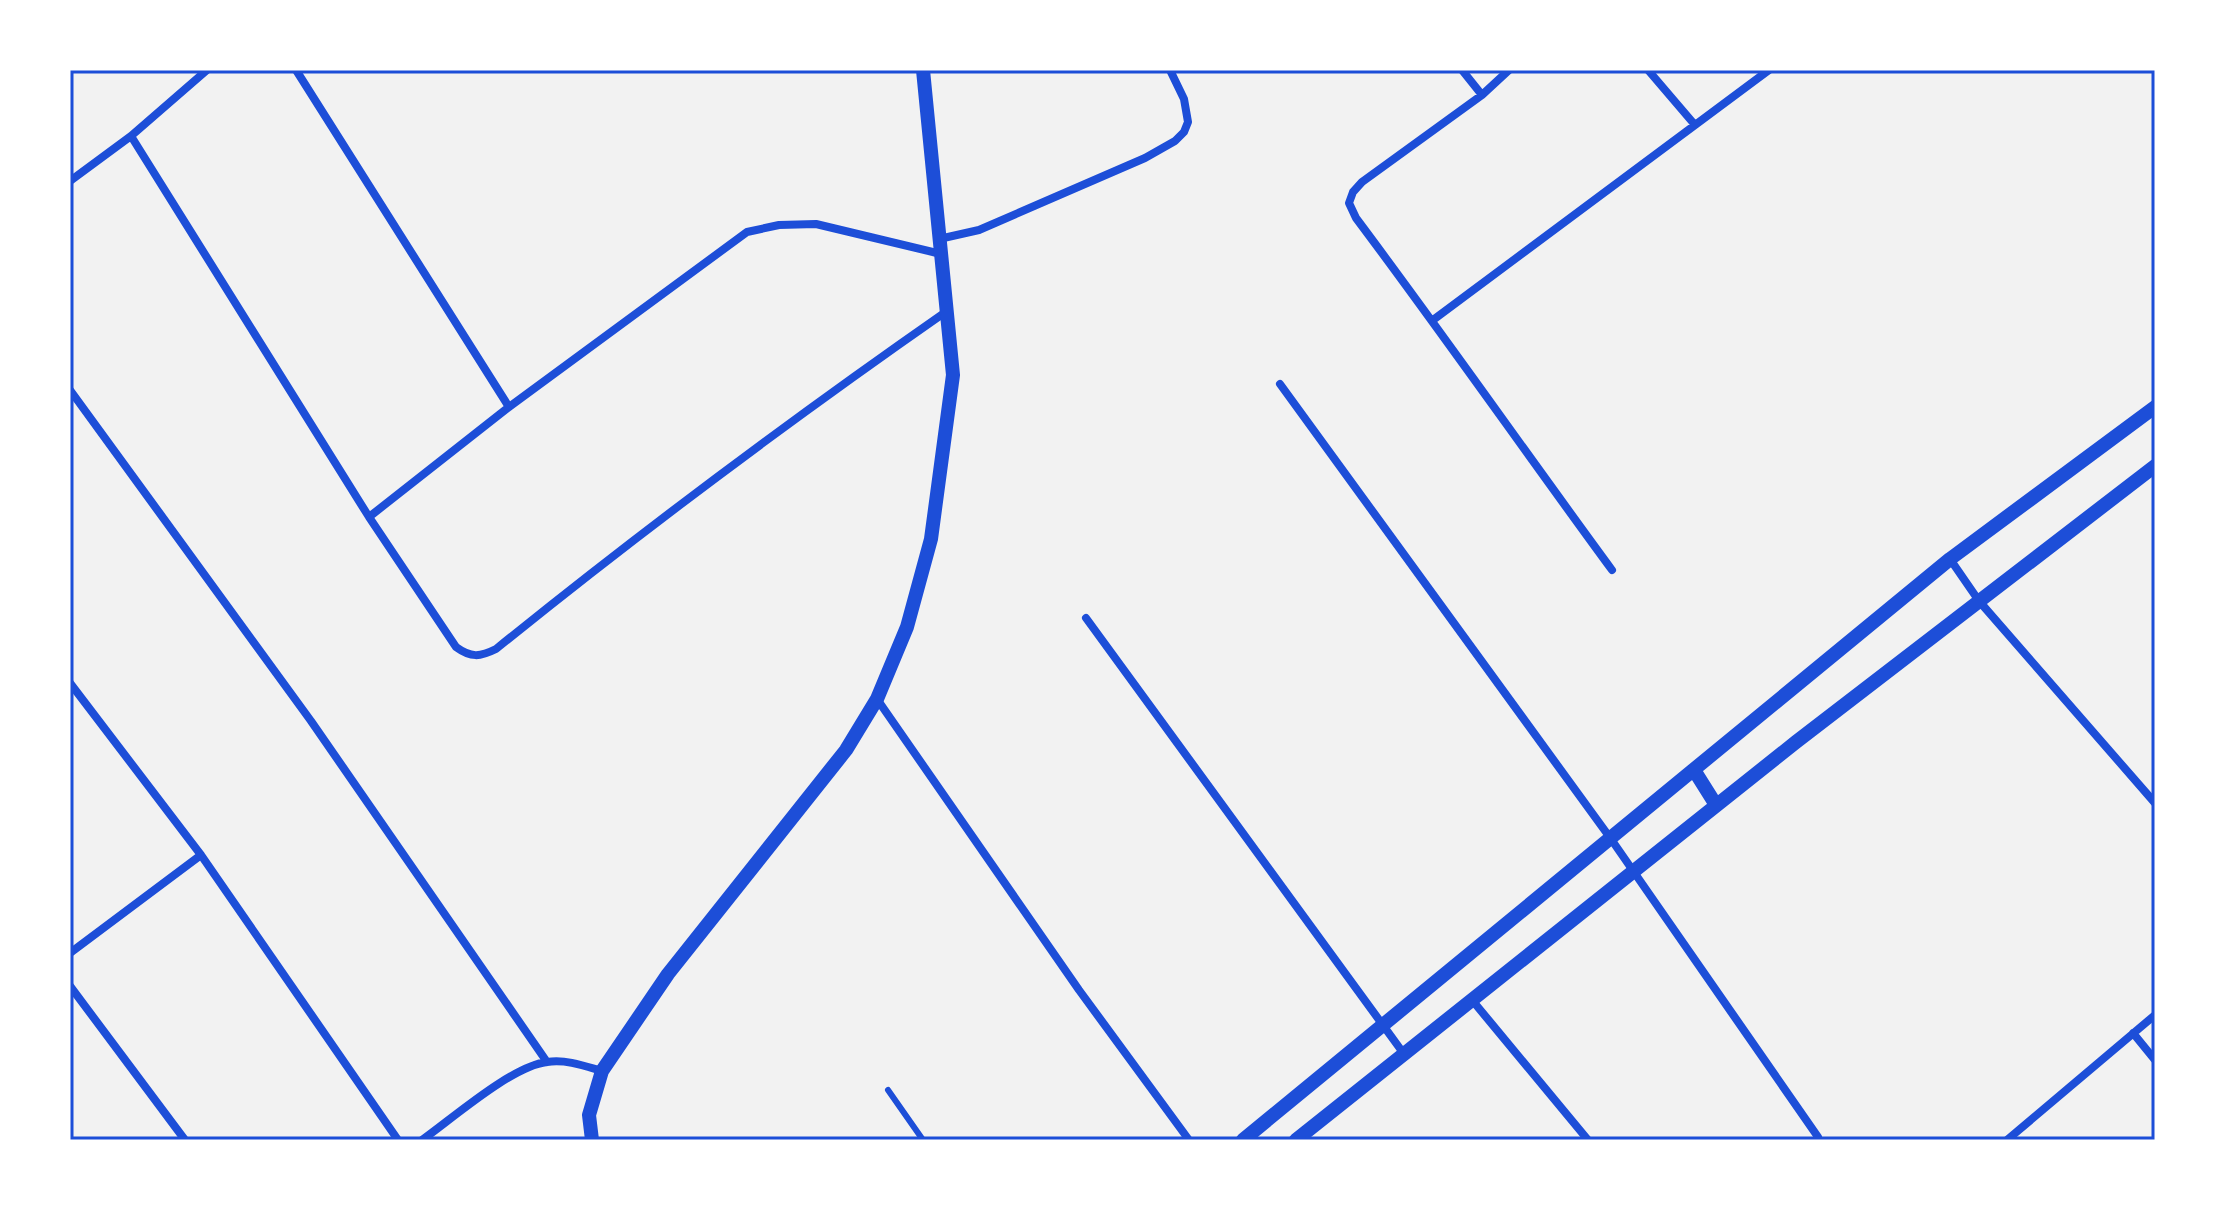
<svg xmlns="http://www.w3.org/2000/svg" width="2225" height="1210" font-family="'DejaVu Sans',sans-serif">
<style>
.lines{fill:none;stroke-linecap:round;stroke-linejoin:round}
.service{stroke:#1d4ed8;stroke-width:6}
.minor{stroke:#1d4ed8;stroke-width:8}
.tertiary{stroke:#1d4ed8;stroke-width:14}
.neatline{fill:none;stroke:#1d4ed8;stroke-width:3}
</style>
<rect width="100%" height="100%" fill="#f2f2f2"/>
<g class="lines">
<path class="service" d="M 888,1090 L 923,1140"/>
<path class="minor" d="M 296,70 L 509,407
M 1462,70 L 1482,95
M 1509,70 L 1482,95 L 1362,182 L 1353,192 L 1349,203 L 1356,218 C 1443,334 1526,453 1612,570
M 1648,70 L 1695,125
M 131,136 L 369,517 L 456,647 C 471,658 480,657 496,649 C 642,531 792,419 947,311
M 70,181 L 131,136 L 207,70
M 939,239 L 979,230 L 1145,158 L 1175,141 L 1184,132 L 1188,122 L 1184,99 L 1170,70
M 1433,320 L 1769,70
M 1280,384 L 1611,839 L 1818,1137
M 70,390 L 311,721 L 547,1062
M 369,517 L 509,407 L 747,232 L 779,225 L 816,224 L 941,254
M 1950,559 L 1979,601 L 2155,803
M 1086,618 L 1404,1054
M 70,683 L 201,855 L 398,1140
M 877,699 L 1079,990 L 1189,1140
M 70,953 L 201,855
M 70,986 L 185,1140
M 1472,1000 L 1588,1140
M 2133,1033 L 2155,1060
M 422,1140 C 453,1118 512,1066 547,1062 C 566,1059 585,1066 602,1071
M 2007,1140 L 2155,1015"/>
<path class="tertiary" d="M 1694,770 L 1716,805
M 592,1140 L 589,1115 L 602,1071 L 668,974 L 846,750 L 877,699 L 907,627 L 931,539 L 953,375 L 923,70
M 1243,1140 L 1950,559 L 2155,407
M 1296,1140 L 1796,742 L 2155,466"/>
</g>
<rect width="2225" height="1210" fill="none" stroke="#ffffff" stroke-width="144"/>
<rect x="72" y="72" width="2081" height="1066" class="neatline"/>
</svg>
